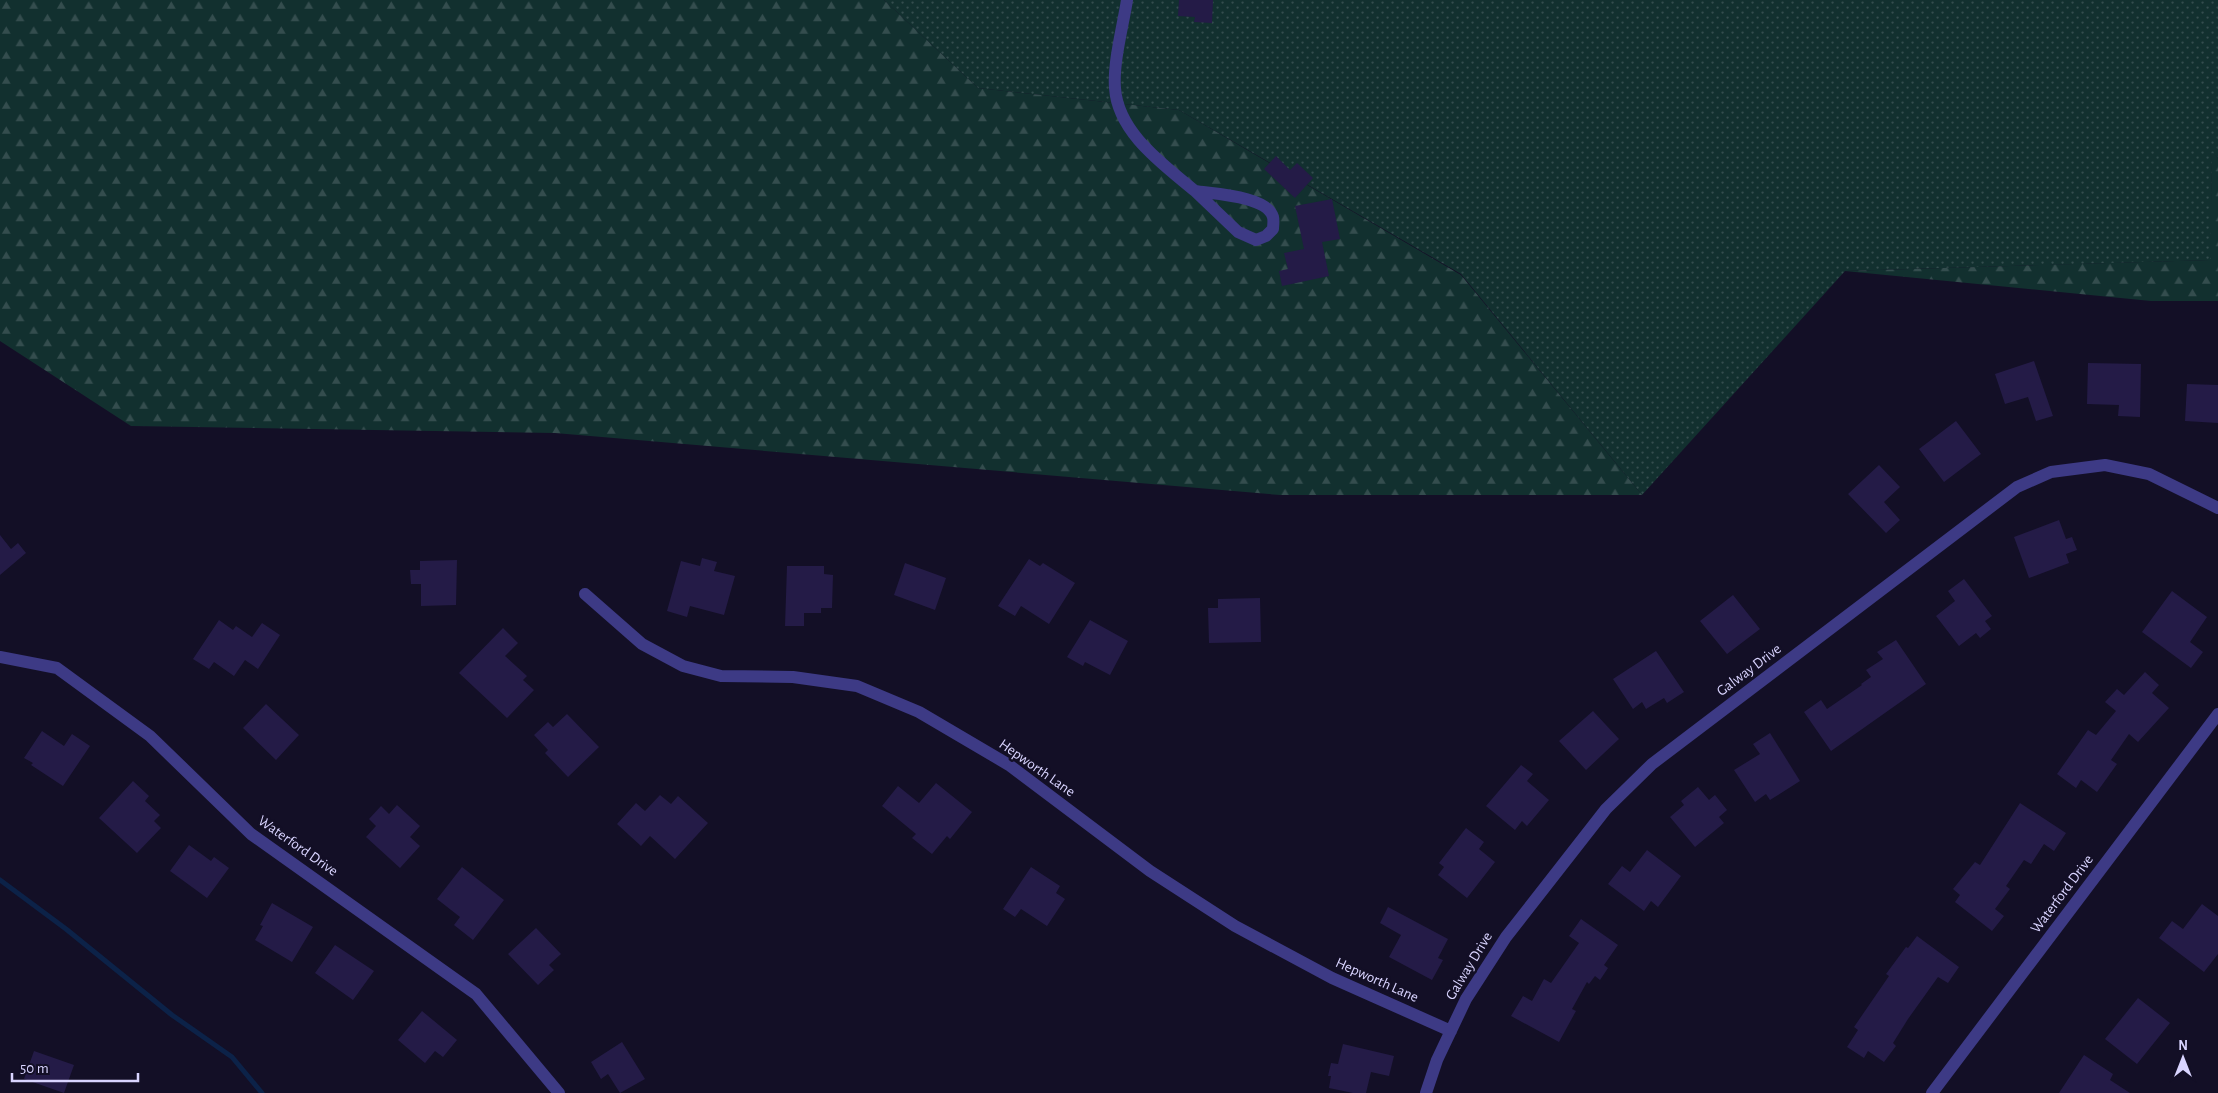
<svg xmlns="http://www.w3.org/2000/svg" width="2218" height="1093" font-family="'Alegreya Sans',sans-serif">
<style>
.green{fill:url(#green-dots)}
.forest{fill:url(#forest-firs)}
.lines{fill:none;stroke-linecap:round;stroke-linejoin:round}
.stream{stroke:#0c2248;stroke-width:5}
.building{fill:#241b47}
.minor{stroke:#3d3a85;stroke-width:12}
.labels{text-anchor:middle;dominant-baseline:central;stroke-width:5;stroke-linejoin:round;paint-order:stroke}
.street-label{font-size:15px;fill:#d9d4ff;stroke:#130f26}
</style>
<defs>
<pattern id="green-dots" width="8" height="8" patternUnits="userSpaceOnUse" patternTransform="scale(1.25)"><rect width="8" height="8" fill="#12302f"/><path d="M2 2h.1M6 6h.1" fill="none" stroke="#344d4e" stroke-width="1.8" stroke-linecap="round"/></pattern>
<pattern id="forest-firs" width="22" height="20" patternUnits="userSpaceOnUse" patternTransform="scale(1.25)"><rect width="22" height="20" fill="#12302f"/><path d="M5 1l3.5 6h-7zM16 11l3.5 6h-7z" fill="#344d4e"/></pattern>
</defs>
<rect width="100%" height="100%" fill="#130f26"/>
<path class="green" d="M 884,0 L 2218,0 L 2218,157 L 2212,154 L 2211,260 L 1845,271 L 1642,495 L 1461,274 L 1179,110 L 978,88 Z"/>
<path class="forest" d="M 0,0 L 884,0 L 978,88 L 1179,110 L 1461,275 L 1642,495 L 1280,495 L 555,433 L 131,426 L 0,341 Z
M 2212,153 L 2218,157 L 2218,301 L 2151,301 L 1845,271 L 2210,260 Z"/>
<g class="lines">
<path class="stream" d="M 0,880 L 66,929 L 172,1015 L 232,1057 L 262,1093"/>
</g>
<path class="building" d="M 1179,0 L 1213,0 L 1212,23 L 1194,22 L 1195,17 L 1178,16 Z
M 1276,156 L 1290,170 L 1297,163 L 1313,178 L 1295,198 L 1264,169 Z
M 1332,199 L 1340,239 L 1322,242 L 1329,276 L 1282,286 L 1279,271 L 1288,269 L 1284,253 L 1304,249 L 1295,206 Z
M 2034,361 L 2053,416 L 2036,421 L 2028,397 L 2005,404 L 1995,374 Z
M 2088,363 L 2141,364 L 2140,417 L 2118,416 L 2119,405 L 2087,404 Z
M 2187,384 L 2218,385 L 2218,423 L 2185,421 Z
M 1956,421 L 1981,454 L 1944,482 L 1919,449 Z
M 1879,465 L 1900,487 L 1884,502 L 1900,520 L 1886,533 L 1848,494 Z
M 2059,520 L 2066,539 L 2072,537 L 2077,550 L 2066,554 L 2069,563 L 2029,578 L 2014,537 Z
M 0,535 L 11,549 L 18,543 L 26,553 L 0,575 Z
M 702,558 L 717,562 L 714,571 L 735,576 L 724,615 L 690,606 L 687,617 L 667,611 L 681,561 L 700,566 Z
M 1029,559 L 1040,566 L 1043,563 L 1075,583 L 1049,624 L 1021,606 L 1015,616 L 998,606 Z
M 457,560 L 456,605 L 421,606 L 421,584 L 411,584 L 410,570 L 420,570 L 420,561 Z
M 905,563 L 946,578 L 935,610 L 894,595 Z
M 787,566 L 824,566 L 824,574 L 833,575 L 832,608 L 821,608 L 821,613 L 804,613 L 804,626 L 785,626 Z
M 1964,579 L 1992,616 L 1985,621 L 1991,629 L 1980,638 L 1976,633 L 1959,646 L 1936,616 L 1955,601 L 1948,591 Z
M 2172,591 L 2207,617 L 2190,642 L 2203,652 L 2191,668 L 2142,632 Z
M 1733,595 L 1760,629 L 1727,654 L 1700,621 Z
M 1260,598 L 1261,642 L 1209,643 L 1208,608 L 1218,608 L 1218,599 Z
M 219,620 L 233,630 L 236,626 L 252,637 L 262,623 L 280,635 L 258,669 L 245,660 L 234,676 L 214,662 L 209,669 L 193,659 Z
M 1090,620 L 1128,641 L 1110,675 L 1085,662 L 1083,666 L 1067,657 Z
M 503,628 L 518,643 L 505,656 L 527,676 L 523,680 L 534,690 L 507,718 L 459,673 Z
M 1896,640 L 1926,684 L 1831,751 L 1804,712 L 1821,700 L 1827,709 L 1862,685 L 1861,684 L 1871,677 L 1866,670 L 1883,659 L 1877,652 Z
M 1656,651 L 1684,692 L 1667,703 L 1664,698 L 1646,709 L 1642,702 L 1633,709 L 1613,679 Z
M 2145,672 L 2159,685 L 2152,693 L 2169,708 L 2138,742 L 2129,734 L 2111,760 L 2117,764 L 2097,792 L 2081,780 L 2076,788 L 2057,774 L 2088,730 L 2096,735 L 2116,711 L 2105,702 L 2117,689 L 2124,695 Z
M 266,704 L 299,735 L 276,760 L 243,728 Z
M 1593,711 L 1619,739 L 1586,770 L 1559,741 Z
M 567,714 L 599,747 L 568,777 L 545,753 L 548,750 L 534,735 L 548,722 L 553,727 Z
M 42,731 L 64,746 L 72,734 L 90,746 L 63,786 L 31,765 L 33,763 L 24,758 Z
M 1770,733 L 1800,781 L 1770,800 L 1766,794 L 1755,802 L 1734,770 L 1760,754 L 1753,744 Z
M 1521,765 L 1533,774 L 1527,781 L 1549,800 L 1527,826 L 1522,821 L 1515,830 L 1486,806 Z
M 133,781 L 149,796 L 145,801 L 160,815 L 154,821 L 161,828 L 137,853 L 99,818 Z
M 936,783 L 972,812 L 950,839 L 947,836 L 932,854 L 912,838 L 916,834 L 882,806 L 898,786 L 919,803 Z
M 1698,787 L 1709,800 L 1715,795 L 1727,810 L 1719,817 L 1724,823 L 1695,847 L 1670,817 L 1684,805 L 1681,801 Z
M 660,795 L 671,804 L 678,796 L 708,823 L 675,859 L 650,836 L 641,846 L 617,824 L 636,803 L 645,811 Z
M 2020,803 L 2066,833 L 2054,851 L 2044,844 L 2031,864 L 2024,860 L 2006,886 L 2010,889 L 1995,909 L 2004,916 L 1992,931 L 1955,902 L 1960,895 L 1953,889 L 1975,862 L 1980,865 Z
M 397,805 L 420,826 L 410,837 L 420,846 L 400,868 L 366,837 L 376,826 L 369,819 L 381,806 L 389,814 Z
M 1466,828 L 1484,842 L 1479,849 L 1495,862 L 1467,898 L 1438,875 L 1444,867 L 1439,863 Z
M 189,845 L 211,861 L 214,857 L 229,868 L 207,898 L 170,871 Z
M 1647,850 L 1681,876 L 1658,907 L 1651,901 L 1644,911 L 1608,884 L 1622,866 L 1630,872 Z
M 462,867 L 504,900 L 473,940 L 454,925 L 460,917 L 437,899 Z
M 1031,867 L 1060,886 L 1056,893 L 1065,899 L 1047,926 L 1021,909 L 1015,917 L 1003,909 Z
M 272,903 L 313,927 L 292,962 L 255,940 L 263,926 L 260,925 Z
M 2202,904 L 2218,916 L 2218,954 L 2204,972 L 2159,938 L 2172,921 L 2183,929 Z
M 1388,907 L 1448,939 L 1438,958 L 1443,960 L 1432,980 L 1389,957 L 1401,935 L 1380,923 Z
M 1581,919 L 1618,945 L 1604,965 L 1608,968 L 1600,980 L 1595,976 L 1589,984 L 1587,982 L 1572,1009 L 1576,1011 L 1559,1042 L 1511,1016 L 1523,996 L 1532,1001 L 1544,979 L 1551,983 L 1579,943 L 1569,936 Z
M 536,928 L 561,954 L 549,965 L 554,970 L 538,985 L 508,954 Z
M 1917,936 L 1959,967 L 1948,983 L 1938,977 L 1908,1019 L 1893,1043 L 1896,1046 L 1884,1062 L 1868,1051 L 1864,1058 L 1847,1047 L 1858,1030 L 1854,1027 L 1889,976 L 1886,974 L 1906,947 L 1908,948 Z
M 335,945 L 374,971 L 353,1000 L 315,973 Z
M 2138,998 L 2170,1023 L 2137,1064 L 2105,1039 Z
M 422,1011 L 457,1040 L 443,1057 L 435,1051 L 425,1063 L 398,1040 Z
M 622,1042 L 645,1079 L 620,1093 L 608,1074 L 601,1079 L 591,1062 Z
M 1343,1044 L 1394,1056 L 1389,1076 L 1371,1072 L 1366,1093 L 1353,1093 L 1329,1088 L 1331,1076 L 1328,1076 L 1331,1063 L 1338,1064 Z
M 34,1051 L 74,1065 L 64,1093 L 24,1079 Z
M 2084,1055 L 2113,1074 L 2110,1080 L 2130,1093 L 2059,1093 Z"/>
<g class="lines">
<path class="minor" d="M 1127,0 C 1123,26 1113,62 1115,88 C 1118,133 1163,164 1195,191
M 1195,191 C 1213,194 1267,196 1273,217 C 1274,221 1273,226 1273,229 L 1266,236 L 1256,240 L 1238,232 Z
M 585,594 L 642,644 L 683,666 L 721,676 L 793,677 L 857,686 L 919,712 L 1009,765 L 1150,871 L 1235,926 L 1332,978 L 1451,1031
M 0,657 L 57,668 L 150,736 L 251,834 L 476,994 L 559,1093
M 1426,1093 L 1437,1060 L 1466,999 L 1506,937 L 1606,809 L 1652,764 L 2017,487 L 2051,472 L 2105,465 L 2149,474 L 2218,508
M 1932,1093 L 2218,714"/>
</g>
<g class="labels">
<g class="street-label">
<text transform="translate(1749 670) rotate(-37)">Galway Drive</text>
<text transform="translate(1037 768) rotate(35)">Hepworth Lane</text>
<text transform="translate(298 846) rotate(35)">Waterford Drive</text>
<text transform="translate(2062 894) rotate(-53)">Waterford Drive</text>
<text transform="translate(1469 966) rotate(-59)">Galway Drive</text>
<text transform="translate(1377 980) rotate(24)">Hepworth Lane</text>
</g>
</g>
<g transform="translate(2183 1058)" stroke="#130f26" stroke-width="4" paint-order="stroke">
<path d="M0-4L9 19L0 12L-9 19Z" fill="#d9d4ff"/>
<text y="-8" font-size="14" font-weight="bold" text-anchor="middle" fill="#d9d4ff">N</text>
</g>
<path d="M12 1073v8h126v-8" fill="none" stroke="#d9d4ff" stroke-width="2.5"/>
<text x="20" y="1073" font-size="15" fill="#d9d4ff" stroke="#130f26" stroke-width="4" paint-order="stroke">50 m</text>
</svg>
